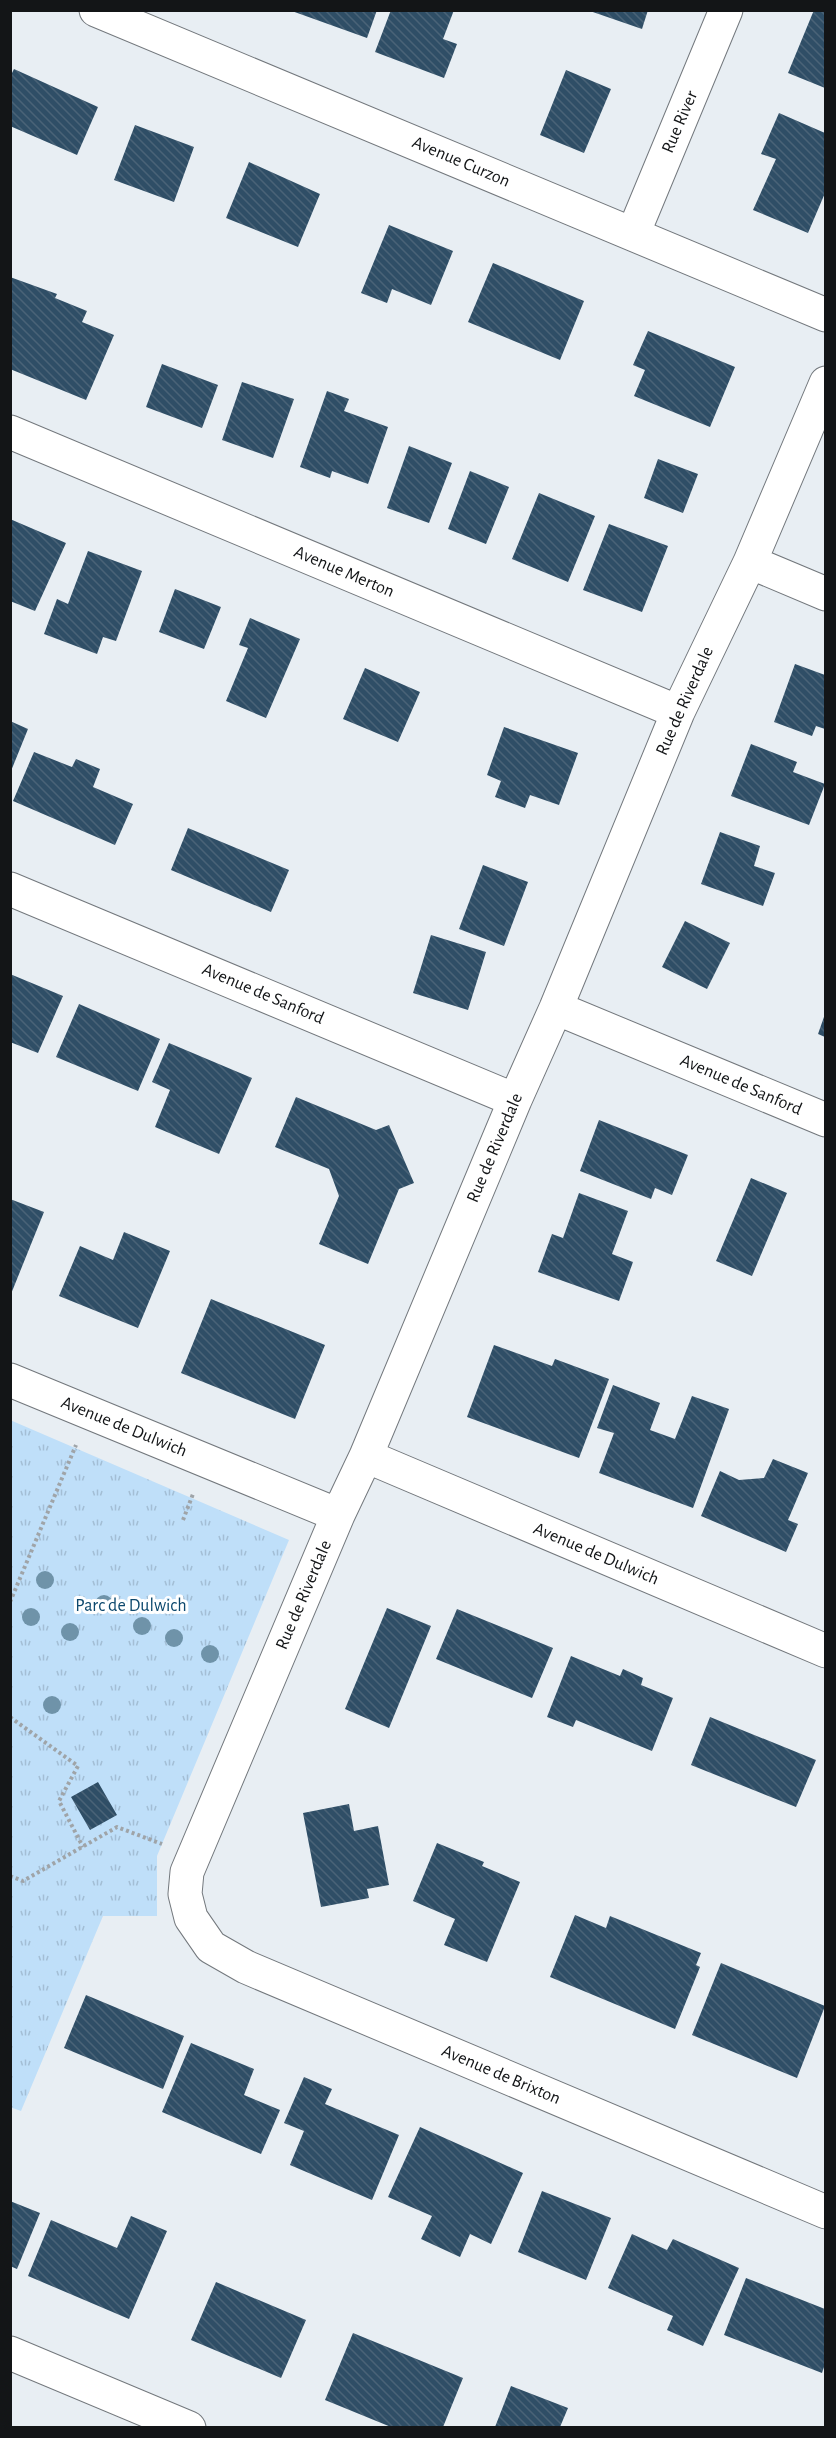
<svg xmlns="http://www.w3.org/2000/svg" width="836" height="2438" font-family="'Alegreya Sans',sans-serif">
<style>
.park{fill:url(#park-tufts)}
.building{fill:url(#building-back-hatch)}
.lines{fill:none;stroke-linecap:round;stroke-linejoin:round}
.minor-casing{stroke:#73787d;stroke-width:35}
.path{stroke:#9fa4a8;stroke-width:4;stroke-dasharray:3 3;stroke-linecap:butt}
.minor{stroke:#fff;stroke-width:33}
.tree{fill:#6f93a9}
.labels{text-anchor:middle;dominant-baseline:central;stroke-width:6;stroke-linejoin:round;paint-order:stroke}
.street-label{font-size:18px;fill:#131517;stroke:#fff}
.park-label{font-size:18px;fill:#0c486d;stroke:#fff}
</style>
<defs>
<pattern id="park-tufts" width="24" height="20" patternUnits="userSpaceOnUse" patternTransform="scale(1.5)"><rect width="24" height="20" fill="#bfdff9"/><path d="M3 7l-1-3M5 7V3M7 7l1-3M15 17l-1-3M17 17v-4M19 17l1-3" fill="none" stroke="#a3bed5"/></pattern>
<pattern id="building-back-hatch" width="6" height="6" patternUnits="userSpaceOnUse" patternTransform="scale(1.5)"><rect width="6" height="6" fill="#2f4e66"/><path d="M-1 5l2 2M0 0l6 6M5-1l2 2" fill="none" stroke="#4a6377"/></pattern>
</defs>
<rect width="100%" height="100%" fill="#e8eef3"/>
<path class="park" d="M 10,1420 L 289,1540 L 157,1856 L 157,1916 L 103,1916 L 21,2111 L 10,2107 Z"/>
<path class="building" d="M 289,10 L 377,10 L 367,38 Z
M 391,10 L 454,10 L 443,39 L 457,44 L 444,78 L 375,52 Z
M 587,10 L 648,10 L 642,29 Z
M 814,10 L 825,10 L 825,88 L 788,73 Z
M 14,69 L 98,107 L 77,155 L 10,126 L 10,77 Z
M 566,70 L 611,89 L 584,153 L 540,135 Z
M 779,113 L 825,133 L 825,193 L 808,233 L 753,210 L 776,159 L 761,154 Z
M 135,125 L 194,147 L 174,202 L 114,180 Z
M 249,162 L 320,194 L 298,247 L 226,218 Z
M 389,225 L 453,251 L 431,305 L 392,289 L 387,303 L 361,293 Z
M 493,263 L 584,301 L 560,360 L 468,322 Z
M 10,277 L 57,294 L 55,298 L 87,311 L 82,322 L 114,335 L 86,400 L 10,369 Z
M 648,331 L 735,367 L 710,427 L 634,396 L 645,370 L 633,365 Z
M 162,364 L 218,385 L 202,428 L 146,407 Z
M 242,382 L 294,399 L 273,458 L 222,440 Z
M 327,391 L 349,399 L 344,411 L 388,427 L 368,484 L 332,471 L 330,478 L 300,467 Z
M 409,446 L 452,463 L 429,523 L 387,508 Z
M 658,459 L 698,474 L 683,513 L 644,498 Z
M 470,471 L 509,487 L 486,544 L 448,529 Z
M 539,493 L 595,516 L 568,582 L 512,559 Z
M 10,519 L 66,543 L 35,611 L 10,601 Z
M 609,524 L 668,546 L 642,612 L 583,590 Z
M 88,551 L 142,571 L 116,641 L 103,637 L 97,654 L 44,634 L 57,599 L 68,604 Z
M 175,589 L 221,607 L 204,649 L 159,632 Z
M 250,618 L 300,639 L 266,718 L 226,701 L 248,648 L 239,645 Z
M 795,664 L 825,675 L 825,729 L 816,726 L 812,736 L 774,722 Z
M 365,668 L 420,692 L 398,742 L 343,719 Z
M 10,721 L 28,729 L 11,771 L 10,771 Z
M 504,727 L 578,753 L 559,805 L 530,795 L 525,808 L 495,797 L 501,781 L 487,775 Z
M 751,744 L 797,762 L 793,772 L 825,784 L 809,825 L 731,796 Z
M 34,752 L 72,767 L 76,759 L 100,769 L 93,787 L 133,804 L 115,845 L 13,801 Z
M 188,828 L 289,870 L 271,912 L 171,870 Z
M 720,832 L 760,846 L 754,866 L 775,873 L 763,906 L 701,884 Z
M 483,865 L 528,882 L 504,946 L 459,929 Z
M 685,921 L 730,943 L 707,989 L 662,967 Z
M 431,935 L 486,952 L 468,1010 L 413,993 Z
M 10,974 L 63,996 L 38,1053 L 10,1042 Z
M 79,1004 L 160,1039 L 138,1091 L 56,1057 Z
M 825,1014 L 825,1037 L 818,1034 Z
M 169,1043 L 252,1078 L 219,1154 L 155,1127 L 170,1090 L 152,1082 Z
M 296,1097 L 376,1130 L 389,1125 L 414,1183 L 399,1189 L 368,1264 L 319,1244 L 339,1196 L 329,1169 L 275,1147 Z
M 599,1120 L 688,1155 L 672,1195 L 655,1188 L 651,1199 L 580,1171 Z
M 751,1178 L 787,1193 L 752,1276 L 716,1261 Z
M 579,1193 L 628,1211 L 612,1254 L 633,1262 L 619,1301 L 538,1272 L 552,1234 L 563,1238 Z
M 10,1199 L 44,1212 L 11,1294 L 10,1293 Z
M 124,1232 L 170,1251 L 138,1328 L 59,1296 L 80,1246 L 113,1260 Z
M 211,1299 L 325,1345 L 295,1419 L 181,1373 Z
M 494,1345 L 552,1366 L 555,1359 L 609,1379 L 579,1458 L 467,1417 Z
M 613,1385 L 660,1403 L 650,1430 L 675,1439 L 692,1396 L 729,1409 L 693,1508 L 599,1473 L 614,1433 L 597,1428 Z
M 773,1459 L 808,1473 L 788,1520 L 798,1524 L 786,1552 L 701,1516 L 720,1471 L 739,1480 L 764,1478 Z
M 387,1608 L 431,1626 L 389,1728 L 345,1709 Z
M 457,1609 L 553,1648 L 532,1698 L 436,1659 Z
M 571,1656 L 620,1676 L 623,1669 L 643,1678 L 641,1685 L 673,1698 L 652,1751 L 576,1720 L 573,1727 L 547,1717 Z
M 710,1717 L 816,1760 L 796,1807 L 691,1765 Z
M 98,1782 L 117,1815 L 90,1830 L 71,1797 Z
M 349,1804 L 354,1831 L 378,1826 L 389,1885 L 367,1889 L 369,1898 L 321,1907 L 303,1813 Z
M 437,1843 L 484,1862 L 482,1866 L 520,1882 L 487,1962 L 444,1945 L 455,1919 L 413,1901 Z
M 575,1915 L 606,1928 L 610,1916 L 701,1953 L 696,1965 L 700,1967 L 675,2029 L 550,1977 Z
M 721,1963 L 825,2006 L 797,2078 L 692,2035 Z
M 86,1995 L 184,2036 L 163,2089 L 64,2048 Z
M 191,2043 L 254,2069 L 244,2095 L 280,2110 L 261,2154 L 162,2112 Z
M 304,2077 L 332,2089 L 325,2104 L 399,2135 L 372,2200 L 290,2165 L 304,2131 L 284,2123 Z
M 420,2127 L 523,2173 L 491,2244 L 470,2234 L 460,2257 L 421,2239 L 432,2216 L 388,2197 Z
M 542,2191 L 611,2218 L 586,2280 L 518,2252 Z
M 10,2201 L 40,2213 L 17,2269 L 10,2266 Z
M 131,2216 L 167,2231 L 129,2319 L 28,2276 L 51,2220 L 117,2248 Z
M 632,2234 L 667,2250 L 673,2239 L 739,2268 L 703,2346 L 667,2330 L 673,2316 L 608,2288 Z
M 746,2278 L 825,2309 L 825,2364 L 822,2373 L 724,2335 Z
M 216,2282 L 306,2320 L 281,2378 L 191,2340 Z
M 353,2333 L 463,2378 L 443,2427 L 391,2427 L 325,2400 Z
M 511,2386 L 568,2408 L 560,2427 L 495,2427 Z"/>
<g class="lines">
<defs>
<path id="minor" d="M 96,10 L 826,315
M 633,234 L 726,10
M 826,383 L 750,562 L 678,712 L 556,1008 L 515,1100 L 366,1456 L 338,1515 L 187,1872 L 185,1894 L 191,1918 L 211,1947 L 246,1967 L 826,2212
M 10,432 L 678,712
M 750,562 L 826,594
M 10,889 L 515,1100
M 556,1008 L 826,1120
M 10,1380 L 338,1515
M 366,1456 L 826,1651
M 10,2353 L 189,2428"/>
</defs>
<use href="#minor" class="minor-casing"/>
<path class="path" d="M 183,1520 L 193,1494
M 10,1602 L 76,1445
M 10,1717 L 78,1766 L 59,1801 L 83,1847
M 10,1876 L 23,1881 L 117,1827 L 162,1844"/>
<use href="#minor" class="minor"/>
</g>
<g class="tree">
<circle cx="45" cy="1580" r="9"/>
<circle cx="104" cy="1604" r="9"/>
<circle cx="31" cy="1617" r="9"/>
<circle cx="142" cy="1626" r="9"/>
<circle cx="70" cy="1632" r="9"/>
<circle cx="174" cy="1638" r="9"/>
<circle cx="210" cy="1654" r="9"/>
<circle cx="52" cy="1705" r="9"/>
</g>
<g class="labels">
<g class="street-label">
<text transform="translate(680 122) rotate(-67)">Rue River</text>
<text transform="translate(461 162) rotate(23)">Avenue Curzon</text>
<text transform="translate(344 572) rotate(23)">Avenue Merton</text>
<text transform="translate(685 701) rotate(-66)">Rue de Riverdale</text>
<text transform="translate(263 994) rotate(23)">Avenue de Sanford</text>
<text transform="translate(741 1085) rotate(23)">Avenue de Sanford</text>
<text transform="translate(495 1148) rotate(-67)">Rue de Riverdale</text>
<text transform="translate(124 1427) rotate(22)">Avenue de Dulwich</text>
<text transform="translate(596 1554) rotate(23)">Avenue de Dulwich</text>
<text transform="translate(304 1595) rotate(-67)">Rue de Riverdale</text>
<text transform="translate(501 2075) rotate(23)">Avenue de Brixton</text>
</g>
<g class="park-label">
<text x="131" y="1606">Parc de Dulwich</text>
</g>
</g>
<rect width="836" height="2438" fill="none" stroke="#131517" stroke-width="24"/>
</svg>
